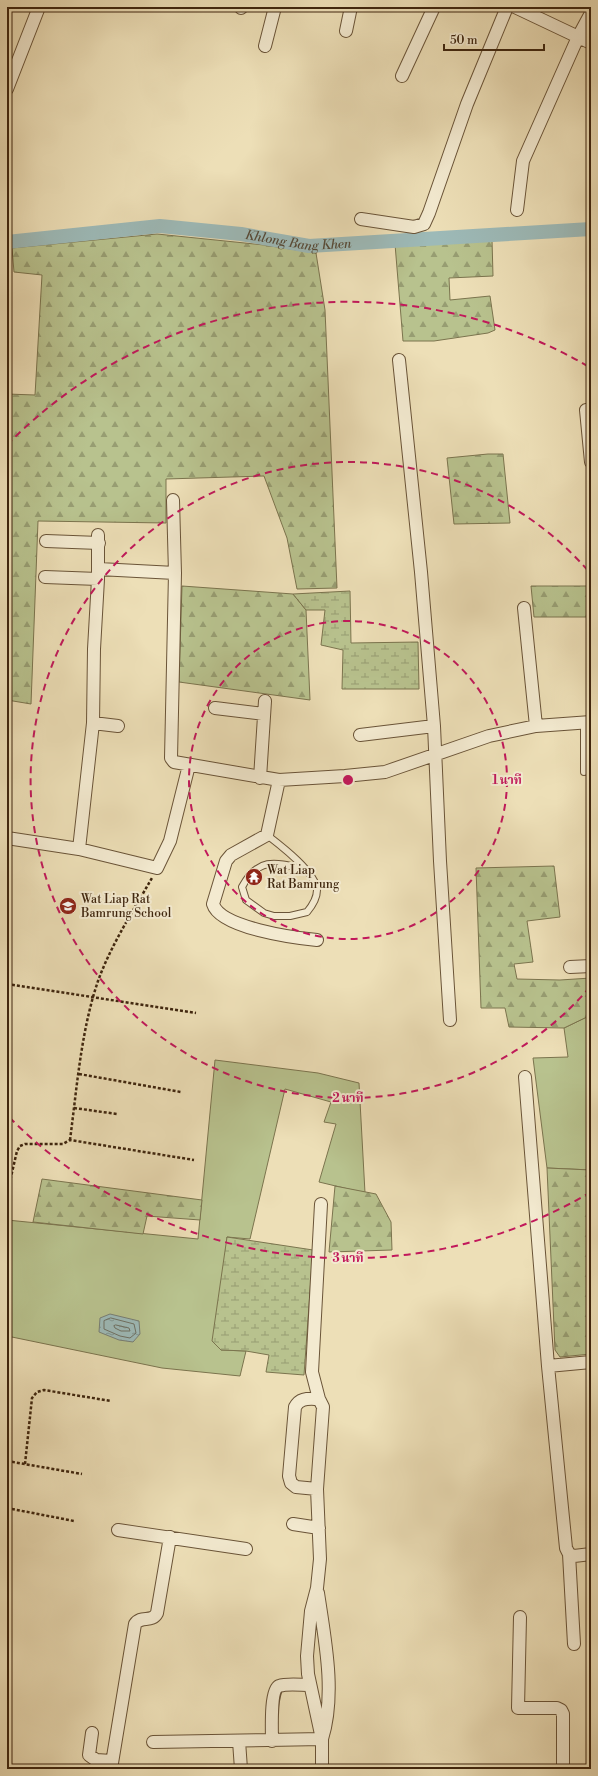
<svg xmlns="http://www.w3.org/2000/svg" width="598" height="1776" font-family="'Libre Bodoni','Noto Serif Thai',serif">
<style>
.green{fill:#b8c28e;stroke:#7b744e}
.forest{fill:url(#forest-firs);stroke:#7b744e}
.wetland{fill:url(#wetland-marsh);stroke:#7b744e}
.water{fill:url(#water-ripples);stroke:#777e74}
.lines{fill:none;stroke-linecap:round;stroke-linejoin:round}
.shore{stroke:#6e7063;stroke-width:1}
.canal{stroke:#9dbab8;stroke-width:14}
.lane-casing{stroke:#6a5438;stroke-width:8}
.street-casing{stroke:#6a5438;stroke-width:14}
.path{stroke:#3e250e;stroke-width:2.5;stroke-dasharray:3 2;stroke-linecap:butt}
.lane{stroke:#f3ead0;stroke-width:6}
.street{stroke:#f3ead0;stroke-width:12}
.ring{fill:none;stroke:#c2185b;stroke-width:2;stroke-dasharray:7 5}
.labels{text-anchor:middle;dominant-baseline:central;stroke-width:4;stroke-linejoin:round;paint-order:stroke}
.poi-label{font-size:12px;fill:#3e250e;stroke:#f3ead0;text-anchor:start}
.water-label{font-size:13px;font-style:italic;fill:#564a38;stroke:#f3ead0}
.centre{fill:#c2185b;stroke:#f3ead0;stroke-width:2}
.ring-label{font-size:12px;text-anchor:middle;font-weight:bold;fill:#c2185b;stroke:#f3ead0;stroke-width:4;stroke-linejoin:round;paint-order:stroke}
</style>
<defs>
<pattern id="forest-firs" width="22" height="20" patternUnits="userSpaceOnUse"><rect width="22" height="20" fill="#b8c28e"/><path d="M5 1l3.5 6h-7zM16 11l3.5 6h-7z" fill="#979d72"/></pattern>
<pattern id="wetland-marsh" width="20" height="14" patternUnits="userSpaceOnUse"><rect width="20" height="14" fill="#b8c28e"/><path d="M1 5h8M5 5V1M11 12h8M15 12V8" fill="none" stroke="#979d72"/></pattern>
<pattern id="water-ripples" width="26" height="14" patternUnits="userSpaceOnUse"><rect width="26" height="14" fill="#9dbab8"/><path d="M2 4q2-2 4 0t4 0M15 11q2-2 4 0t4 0" fill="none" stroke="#819794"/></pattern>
</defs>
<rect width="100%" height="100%" fill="#eddfb7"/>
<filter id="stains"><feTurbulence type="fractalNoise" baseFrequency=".005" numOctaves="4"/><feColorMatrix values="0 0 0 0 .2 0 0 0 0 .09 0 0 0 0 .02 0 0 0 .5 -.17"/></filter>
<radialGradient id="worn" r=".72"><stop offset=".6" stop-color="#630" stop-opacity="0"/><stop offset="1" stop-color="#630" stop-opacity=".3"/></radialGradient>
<path class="green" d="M 591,1015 L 591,1170 L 547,1168 L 533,1058 L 568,1057 L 564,1028 Z
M 215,1060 L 318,1073 L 359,1083 L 365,1193 L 319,1182 L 336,1124 L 324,1122 L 331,1102 L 285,1089 L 250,1239 L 227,1237 L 221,1350 L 246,1351 L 240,1376 L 162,1368 L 7,1336 L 7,1220 L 198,1239 Z"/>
<path class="forest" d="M 157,234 L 264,245 L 316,253 L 325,310 L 337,588 L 297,589 L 287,538 L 264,476 L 166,479 L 166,523 L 38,521 L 31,704 L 7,700 L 7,394 L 35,395 L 42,275 L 14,272 L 12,248 Z
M 492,240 L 493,276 L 449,278 L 450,300 L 490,296 L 495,330 L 488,333 L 434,341 L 403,341 L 395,244 Z
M 488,454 L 503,454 L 510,523 L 454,524 L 447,458 Z
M 182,586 L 293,594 L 306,610 L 310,700 L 179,682 Z
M 531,586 L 591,586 L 591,617 L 534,617 Z
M 554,866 L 560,917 L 527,921 L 533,962 L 514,964 L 517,979 L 560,980 L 591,978 L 591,1015 L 564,1028 L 509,1027 L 505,1008 L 481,1008 L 476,868 Z
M 547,1168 L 591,1170 L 591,1354 L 560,1357 L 555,1350 Z
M 42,1179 L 202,1200 L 200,1220 L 147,1216 L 143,1234 L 33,1222 Z
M 335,1186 L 376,1194 L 391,1222 L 392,1250 L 329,1252 Z"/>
<path class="wetland" d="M 350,591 L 351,643 L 418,642 L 419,689 L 342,689 L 343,650 L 321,645 L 325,610 L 306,610 L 293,594 Z
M 227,1237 L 313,1250 L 304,1375 L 266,1372 L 269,1355 L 246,1351 L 221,1350 L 212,1341 Z"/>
<path class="water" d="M 110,1314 L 139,1321 L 140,1334 L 133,1342 L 119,1340 L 99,1332 L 100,1318 Z"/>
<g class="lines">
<path class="shore" d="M 111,1318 L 134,1324 L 136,1333 L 130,1338 L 120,1336 L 104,1329 L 104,1321 Z
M 116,1325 L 129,1328 L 130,1331 L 121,1331 L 115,1328 L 114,1326 Z"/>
<path class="canal" id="s1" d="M 7,242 L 160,226 L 241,234 L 309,246 L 591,229"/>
<defs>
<path id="lane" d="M 584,772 L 584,722
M 267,835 C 280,845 316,872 317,890 C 317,898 312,906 307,912 L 290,916 L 274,916 L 264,913 L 246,900 L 242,887 C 258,857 275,862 304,869"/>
<path id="street" d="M 515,7 L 591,43
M 241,8 L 242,7
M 346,31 L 351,7
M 265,46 L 275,7
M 402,76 L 434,7
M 7,89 L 39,7
M 517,210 L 523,161 L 578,37 L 591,13
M 361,219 L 414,227 L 424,224 L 429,213 L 467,104 L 507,7
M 399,360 L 421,572 L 434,726 L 440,861 L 450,1020
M 586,410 L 591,462
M 173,500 L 175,573 L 171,758 L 174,762 L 279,780 L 345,776 L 385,772 L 489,736 L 536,726 L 591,722
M 46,541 L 99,543
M 99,569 L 175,573
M 45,577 L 98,579
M 524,608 L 536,726
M 215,708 L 264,714
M 93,723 L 118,726
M 360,735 L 434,726
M 260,778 L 265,701
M 279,780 L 267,835 L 231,855 L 226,861 L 213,904 C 220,928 295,938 317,940
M 7,838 L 79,849 L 157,868 L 170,841 L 189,765
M 79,849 L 93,723 L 94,649 L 98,579 L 98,535
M 570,967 L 591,966
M 525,1077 L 548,1366 L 566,1548 L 569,1554 L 574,1556 L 591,1554
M 321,1204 L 312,1372 L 319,1399 L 323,1407 L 317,1489 L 320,1559 L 317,1588 L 311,1611 L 307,1656 L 308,1674 L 322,1739 L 322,1769
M 548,1366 L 591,1362
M 317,1489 L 296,1487 L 291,1483 L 289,1476 L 295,1407 C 300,1397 309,1399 319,1399
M 293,1524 L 319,1528
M 118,1530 L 246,1549
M 569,1554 L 574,1644
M 520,1617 L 518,1708 L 557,1708 L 561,1710 L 563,1714 L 563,1769
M 92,1733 L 89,1755 L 96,1760 L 112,1761
M 239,1741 L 241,1769
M 272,1741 C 272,1731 270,1690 279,1686 C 287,1683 301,1685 310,1685
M 153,1742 L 322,1739 C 336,1694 325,1640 318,1593
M 111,1769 L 135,1624 C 141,1615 152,1623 157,1613 L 170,1537"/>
</defs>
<use href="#lane" class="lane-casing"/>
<use href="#street" class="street-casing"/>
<path class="path" d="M 7,984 L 196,1013
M 79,1074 L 181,1092
M 74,1108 L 117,1114
M 70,1140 C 77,1087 81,1031 98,981 C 111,945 133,911 152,878
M 7,1194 L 17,1151 L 20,1146 L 25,1144 L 63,1144 L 70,1140 L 194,1160
M 7,1461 L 82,1474
M 25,1464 L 32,1398 L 37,1392 L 44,1390 L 111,1401
M 7,1508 L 74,1521"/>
<use href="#lane" class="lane"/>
<use href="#street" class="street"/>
</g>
<g class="ring">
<circle cx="348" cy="780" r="159"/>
<path d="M590 987A318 318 0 1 1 590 573"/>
<path d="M591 1192A478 478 0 0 1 7 1115M7 445A478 478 0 0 1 591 368"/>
</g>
<defs>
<symbol id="temple-disc" viewBox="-11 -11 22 22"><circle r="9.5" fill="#8f2418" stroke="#f3ead0"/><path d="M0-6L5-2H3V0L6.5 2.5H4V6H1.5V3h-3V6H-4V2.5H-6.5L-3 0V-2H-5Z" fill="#fff"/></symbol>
<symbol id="school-disc" viewBox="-11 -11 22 22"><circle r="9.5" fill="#8f2418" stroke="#f3ead0"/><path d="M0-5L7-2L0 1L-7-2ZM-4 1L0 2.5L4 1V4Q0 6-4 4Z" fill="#fff"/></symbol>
</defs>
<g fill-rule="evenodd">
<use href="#temple-disc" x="244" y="867" width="20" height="20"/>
<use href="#school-disc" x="58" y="896" width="20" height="20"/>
</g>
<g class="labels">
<g class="poi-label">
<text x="267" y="870">Wat Liap<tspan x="267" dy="14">Rat Bamrung</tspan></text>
<text x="81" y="899">Wat Liap Rat<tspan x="81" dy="14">Bamrung School</tspan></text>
</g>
<g class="water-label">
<text stroke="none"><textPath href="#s1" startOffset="293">Khlong Bang Khen</textPath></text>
</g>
</g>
<circle cx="348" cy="780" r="6" class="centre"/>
<g class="ring-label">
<text x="507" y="784">1 นาที</text>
<text x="348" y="1102">2 นาที</text>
<text x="348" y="1262">3 นาที</text>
</g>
<rect width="598" height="1776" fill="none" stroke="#eddfb7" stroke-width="24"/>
<rect x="8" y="8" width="582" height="1760" fill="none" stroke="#3e250e" stroke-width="2"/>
<rect x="12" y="12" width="574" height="1752" fill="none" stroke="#3e250e"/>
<path d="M444 44v6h100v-6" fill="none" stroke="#3e250e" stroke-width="2"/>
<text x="450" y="44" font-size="12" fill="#3e250e" stroke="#f3ead0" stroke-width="3" paint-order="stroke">50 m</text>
<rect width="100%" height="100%" filter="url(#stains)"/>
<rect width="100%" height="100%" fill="url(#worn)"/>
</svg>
